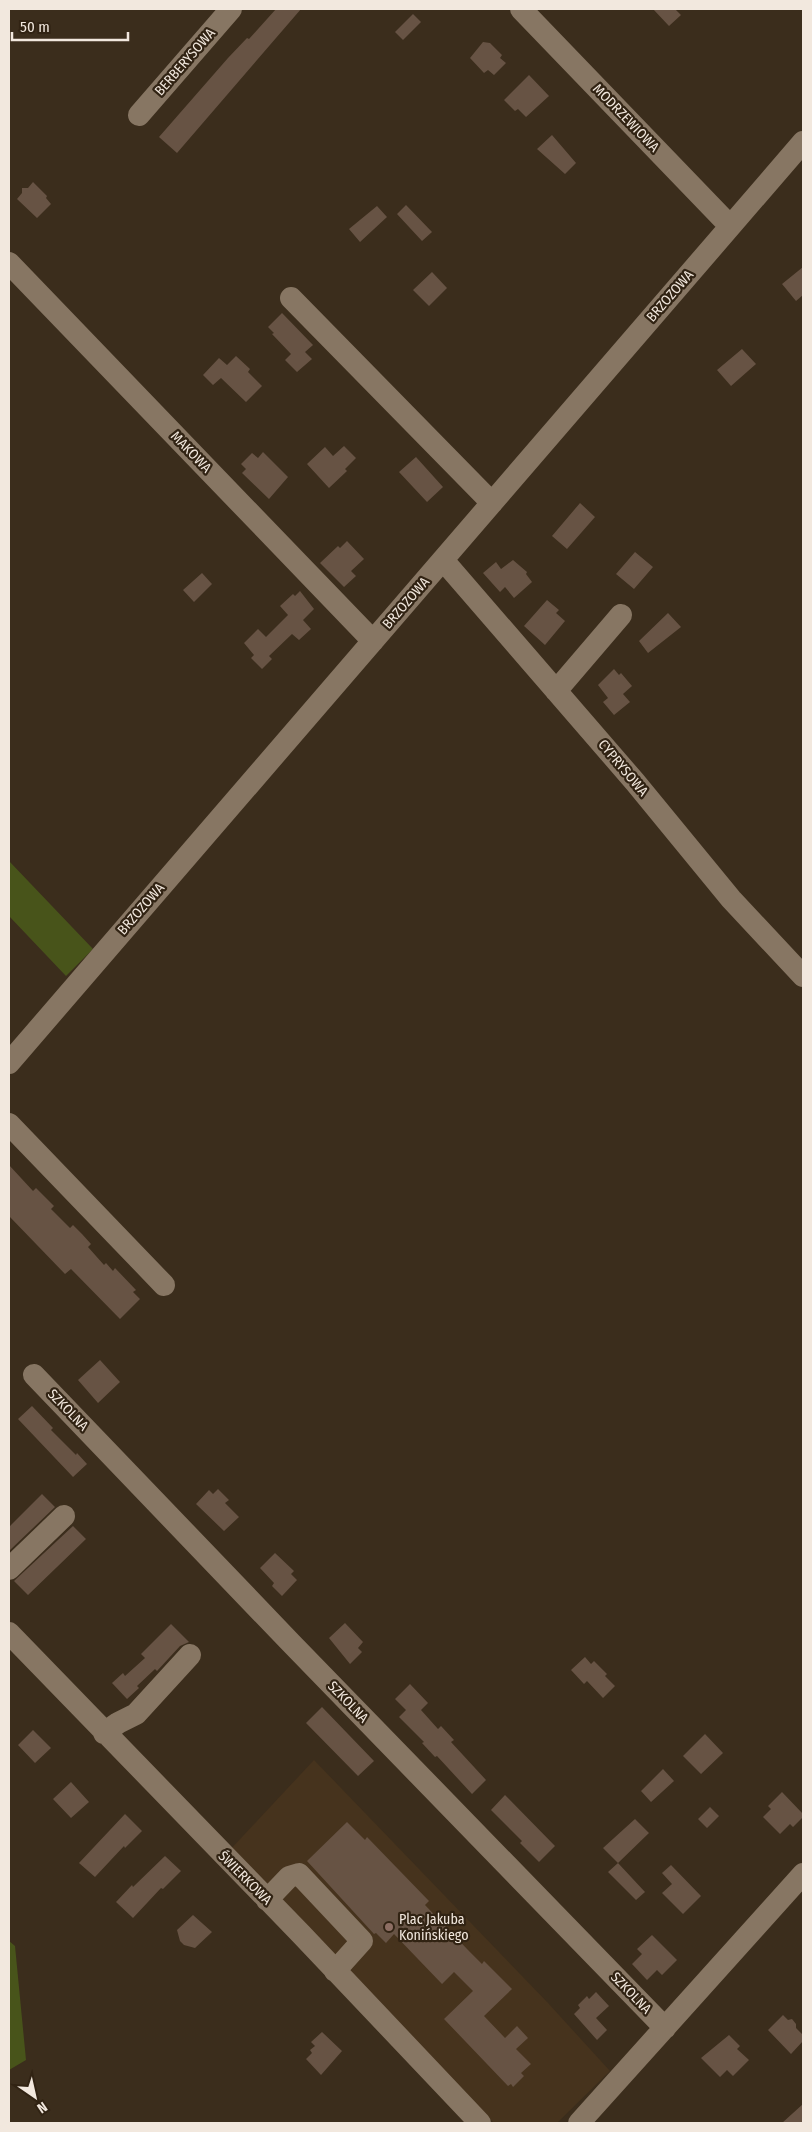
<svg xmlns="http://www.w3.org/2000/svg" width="812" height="2132" font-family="'Fira Sans Condensed',sans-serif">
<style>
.built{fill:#46331d}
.green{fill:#48541a}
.building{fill:#675344}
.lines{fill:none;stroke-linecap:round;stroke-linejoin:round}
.minor{stroke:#877663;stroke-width:22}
.education-dot{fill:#8d6e63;stroke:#312313;stroke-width:2}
.labels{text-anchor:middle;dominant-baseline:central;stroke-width:4.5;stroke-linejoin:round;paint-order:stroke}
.street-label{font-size:14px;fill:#f2e8de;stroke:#312313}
.poi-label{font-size:14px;fill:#f2e8de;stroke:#312313;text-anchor:start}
</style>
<rect width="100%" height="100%" fill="#3b2d1c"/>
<path class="built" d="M 314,1760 L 548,2003 L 610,2071 L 557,2123 L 494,2123 L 229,1851 Z"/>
<path class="green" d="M 9,861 L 93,949 L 66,976 L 9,916 Z
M 9,1941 L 15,1946 L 26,2060 L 9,2070 Z"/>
<path class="building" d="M 276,9 L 301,9 L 177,153 L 159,137 L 228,58 L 247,38 L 249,39 Z
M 653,9 L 675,9 L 681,15 L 669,26 Z
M 413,14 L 421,22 L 403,40 L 395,32 Z
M 483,42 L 490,43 L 502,55 L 500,58 L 506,63 L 494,75 L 488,70 L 484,73 L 470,58 Z
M 529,75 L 549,96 L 526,117 L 518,109 L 515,111 L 504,100 Z
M 552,135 L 576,163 L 565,174 L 537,149 Z
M 33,182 L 47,196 L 46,198 L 51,204 L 37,218 L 17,199 L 22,193 L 22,188 L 28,188 Z
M 406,205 L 432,232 L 422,241 L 397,214 Z
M 377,206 L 387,217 L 360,242 L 349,229 Z
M 803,267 L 803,295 L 796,301 L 782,284 Z
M 432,272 L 447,288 L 429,306 L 413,290 Z
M 282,313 L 313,345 L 305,352 L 312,359 L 297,372 L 285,360 L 291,354 L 272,334 L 274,333 L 268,327 Z
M 742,349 L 756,364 L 731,386 L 717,370 Z
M 236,356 L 250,369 L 248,372 L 262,386 L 246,402 L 221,378 L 213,385 L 203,375 L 219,358 L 227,365 Z
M 344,446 L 356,458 L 345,469 L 347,471 L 329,488 L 307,464 L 325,447 L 333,456 Z
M 263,452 L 288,477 L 269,499 L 242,473 L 246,469 L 241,464 L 252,453 L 258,458 Z
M 416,457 L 443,487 L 427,502 L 399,472 Z
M 580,503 L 595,517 L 567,549 L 552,536 Z
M 347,541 L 364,559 L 351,571 L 356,576 L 344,587 L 320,563 L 338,546 L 340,548 Z
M 635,552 L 653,567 L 634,589 L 616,574 Z
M 513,560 L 527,572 L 526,574 L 532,582 L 514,598 L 505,587 L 500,592 L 483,573 L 496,562 L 501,569 Z
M 202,573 L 212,584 L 194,602 L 183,590 Z
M 300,591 L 314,609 L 303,620 L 311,629 L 299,640 L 292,634 L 269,656 L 272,659 L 262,669 L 251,658 L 254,655 L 244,643 L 258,629 L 266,637 L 288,615 L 280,606 L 293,594 L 295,596 Z
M 547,600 L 559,610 L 556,613 L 565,621 L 545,645 L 524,626 Z
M 668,613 L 681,627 L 648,653 L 639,641 Z
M 614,669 L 619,675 L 621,673 L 632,686 L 623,694 L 630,702 L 614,715 L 603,702 L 608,698 L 598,685 Z
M 9,1165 L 33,1191 L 36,1188 L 54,1206 L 51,1209 L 70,1228 L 73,1225 L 82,1234 L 91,1244 L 88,1247 L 104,1265 L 106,1263 L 113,1271 L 115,1268 L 136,1290 L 133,1292 L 140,1299 L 120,1319 L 71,1269 L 65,1274 L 9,1216 Z
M 100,1360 L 120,1382 L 98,1403 L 78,1380 Z
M 32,1406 L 53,1428 L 51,1430 L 76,1455 L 77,1453 L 87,1464 L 73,1477 L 18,1419 Z
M 218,1489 L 229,1500 L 225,1503 L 239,1517 L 224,1531 L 196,1504 L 209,1490 L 213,1494 Z
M 42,1494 L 55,1507 L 9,1551 L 9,1527 Z
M 73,1526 L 86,1539 L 28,1595 L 14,1581 Z
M 275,1553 L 294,1571 L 291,1574 L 297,1580 L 282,1596 L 272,1586 L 274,1583 L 260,1568 Z
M 345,1623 L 363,1642 L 358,1648 L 362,1652 L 350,1664 L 329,1638 Z
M 171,1624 L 189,1642 L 180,1646 L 157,1671 L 155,1669 L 137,1686 L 139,1688 L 127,1699 L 112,1683 L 123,1673 L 125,1676 L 145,1658 L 141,1654 Z
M 585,1657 L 591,1664 L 594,1661 L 607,1674 L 605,1676 L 615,1686 L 603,1698 L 587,1681 L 584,1684 L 571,1670 Z
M 410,1684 L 428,1703 L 421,1710 L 438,1729 L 441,1726 L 454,1740 L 451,1742 L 486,1780 L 472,1794 L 437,1756 L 435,1757 L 422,1743 L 424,1742 L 399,1717 L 406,1710 L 395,1699 Z
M 322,1707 L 374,1761 L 358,1776 L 306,1723 Z
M 33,1730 L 51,1748 L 35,1763 L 18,1745 Z
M 705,1734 L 723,1753 L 701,1774 L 683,1756 Z
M 663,1769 L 674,1781 L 651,1802 L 641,1791 Z
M 71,1782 L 89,1802 L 71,1818 L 53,1799 Z
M 782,1792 L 803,1814 L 803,1817 L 793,1827 L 790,1824 L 780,1834 L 763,1817 L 771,1809 L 768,1806 Z
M 505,1795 L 555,1846 L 539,1862 L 520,1843 L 522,1841 L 491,1810 Z
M 710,1807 L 719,1816 L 707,1828 L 698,1819 Z
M 125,1814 L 142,1831 L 125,1848 L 124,1846 L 95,1877 L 79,1863 Z
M 635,1819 L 649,1833 L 618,1863 L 603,1848 Z
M 347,1822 L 365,1840 L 367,1837 L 429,1901 L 425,1905 L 468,1950 L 482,1964 L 484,1961 L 512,1989 L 484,2016 L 505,2038 L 517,2026 L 528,2038 L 516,2049 L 531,2064 L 521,2073 L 524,2076 L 513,2087 L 511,2084 L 508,2086 L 444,2019 L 473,1991 L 454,1972 L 442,1984 L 394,1934 L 386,1943 L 376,1933 L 374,1934 L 307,1861 Z
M 165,1856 L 181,1871 L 163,1889 L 161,1888 L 133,1918 L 116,1902 L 132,1885 L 133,1887 Z
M 618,1863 L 645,1892 L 636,1900 L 608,1872 Z
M 671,1865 L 701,1896 L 683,1914 L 662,1893 L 672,1884 L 662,1873 Z
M 193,1915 L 212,1932 L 195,1948 L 184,1945 L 180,1941 L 177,1930 Z
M 652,1935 L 677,1960 L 662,1975 L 657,1970 L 647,1980 L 632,1964 L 642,1954 L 637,1949 Z
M 596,1992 L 609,2006 L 596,2018 L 607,2030 L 597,2040 L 574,2014 L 580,2008 L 578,2005 L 587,1996 L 589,1999 Z
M 783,2015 L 788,2020 L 792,2019 L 796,2024 L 796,2028 L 803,2035 L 803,2041 L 791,2054 L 768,2030 Z
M 322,2032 L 342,2051 L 321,2075 L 306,2059 L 312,2053 L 310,2050 L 315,2046 L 311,2042 Z
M 729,2035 L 740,2046 L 737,2049 L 749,2060 L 733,2076 L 727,2070 L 720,2077 L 701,2058 Z
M 803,2104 L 803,2123 L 782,2123 Z"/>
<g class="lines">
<path class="minor" d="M 521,9 L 730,226
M 139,115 L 231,9
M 9,263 L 373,641
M 291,298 L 492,503
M 443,560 L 635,782 L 731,899 L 803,976
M 556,691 L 621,615
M 9,1063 L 803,142
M 9,1124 L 164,1285
M 34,1375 L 291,1643 L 665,2028
M 9,1569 L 64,1516
M 9,1633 L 301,1934 L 480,2123
M 104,1733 L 118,1723 L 136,1714 L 190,1655
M 267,1900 L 289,1877 L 299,1874 L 362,1941 L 335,1971
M 579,2123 L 803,1874"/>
</g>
<circle class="education-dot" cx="389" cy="1927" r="5"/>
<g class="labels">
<g class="street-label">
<text transform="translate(185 62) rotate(-49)">BERBERYSOWA</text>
<text transform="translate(626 118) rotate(46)">MODRZEWIOWA</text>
<text transform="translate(670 296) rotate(-49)">BRZOZOWA</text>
<text transform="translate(191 452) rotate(46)">MAKOWA</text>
<text transform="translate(406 603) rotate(-49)">BRZOZOWA</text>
<text transform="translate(623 768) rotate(50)">CYPRYSOWA</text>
<text transform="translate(141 909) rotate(-49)">BRZOZOWA</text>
<text transform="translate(68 1410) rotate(46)">SZKOLNA</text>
<text transform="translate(348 1702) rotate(46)">SZKOLNA</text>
<text transform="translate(245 1878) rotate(45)">ŚWIERKOWA</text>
<text transform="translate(631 1993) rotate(46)">SZKOLNA</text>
</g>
<g class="poi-label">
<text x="399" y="1919">Plac Jakuba<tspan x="399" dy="16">Konińskiego</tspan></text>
</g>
</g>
<rect width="812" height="2132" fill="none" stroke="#f2e8de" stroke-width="20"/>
<g transform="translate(35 2097) rotate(146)" stroke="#312313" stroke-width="4" paint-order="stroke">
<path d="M0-4L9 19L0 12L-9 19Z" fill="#f2e8de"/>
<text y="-8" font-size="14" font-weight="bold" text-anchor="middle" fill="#f2e8de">N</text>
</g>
<path d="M12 32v8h116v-8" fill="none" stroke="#f2e8de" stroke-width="2.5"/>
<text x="20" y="32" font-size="15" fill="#f2e8de" stroke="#312313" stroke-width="4" paint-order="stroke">50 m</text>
</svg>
